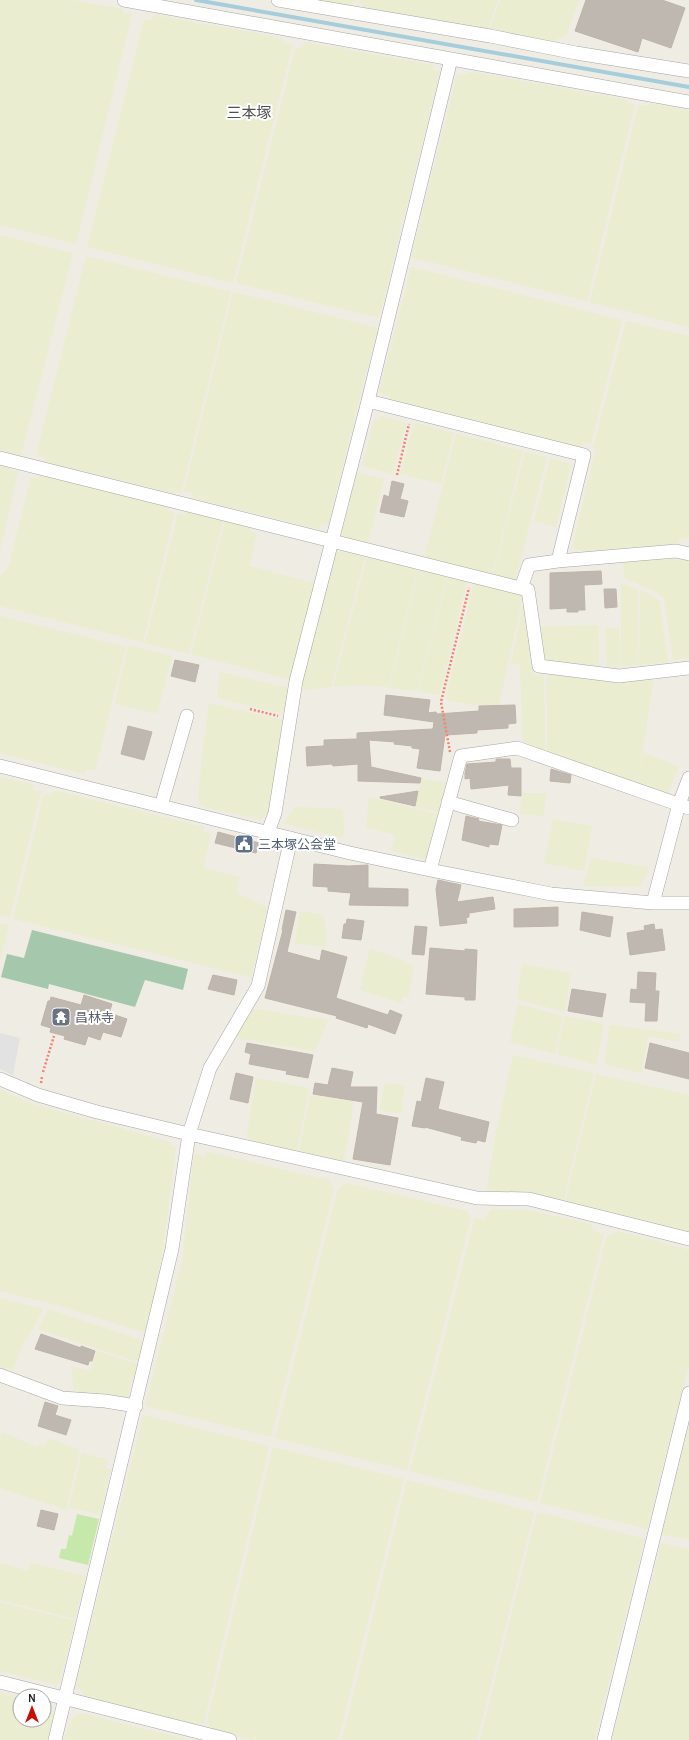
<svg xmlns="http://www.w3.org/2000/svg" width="689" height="1740" font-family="Karla,'Noto Sans JP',sans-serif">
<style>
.farmland{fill:#eaedcf}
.grass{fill:#c6e8aa}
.cemetery{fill:#a5c7ac}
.parking{fill:#e2e2e2}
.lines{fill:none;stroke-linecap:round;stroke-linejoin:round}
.stream{stroke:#a5cddc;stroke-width:4}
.building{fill:#bfb8b0;stroke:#c0b3a7}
.minor-casing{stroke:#a5a5a5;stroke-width:14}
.path{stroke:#f7826c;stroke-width:2.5;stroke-dasharray:2 2;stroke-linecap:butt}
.minor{stroke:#fff;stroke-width:13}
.labels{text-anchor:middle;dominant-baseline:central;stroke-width:4;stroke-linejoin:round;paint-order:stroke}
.service-label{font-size:13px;fill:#4e5e75;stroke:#fff;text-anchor:start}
.worship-label{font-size:13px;fill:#5b616d;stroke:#fff;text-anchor:start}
.quarter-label{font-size:15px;fill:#515151;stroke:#fff}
</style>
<rect width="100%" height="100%" fill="#efece4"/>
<path class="farmland" d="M 0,0 L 72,0 L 123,9 L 123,13 L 132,14 L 76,244 L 0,225 Z
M 309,0 L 356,0 L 346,7 Z
M 359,0 L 498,0 L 487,31 L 365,10 Z
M 500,0 L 579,0 L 566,36 L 558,38 L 556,43 L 489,31 Z
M 155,15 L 282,38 L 283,43 L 293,44 L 233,283 L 87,247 L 144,19 L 151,20 Z
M 305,42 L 433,65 L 434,70 L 440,71 L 379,318 L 236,283 L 295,49 L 303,47 Z
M 472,72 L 627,100 L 629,103 L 635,104 L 587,301 L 411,257 L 457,75 L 462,75 Z
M 650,103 L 689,111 L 689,327 L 590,302 L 638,105 L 647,106 Z
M 0,235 L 73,253 L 21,456 L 0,450 Z
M 86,256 L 231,292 L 181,493 L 174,491 L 173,493 L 43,461 L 44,457 L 36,455 Z
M 411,267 L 622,320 L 591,444 L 583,442 L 581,448 L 389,399 L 389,396 L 379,393 Z
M 233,292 L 377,328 L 328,525 L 321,524 L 320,529 L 193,498 L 193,493 L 184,491 Z
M 626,321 L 689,336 L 689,535 L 688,540 L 680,538 L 678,544 L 584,551 L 572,548 L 596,449 L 593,448 Z
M 380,416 L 406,423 L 393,474 L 362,466 L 374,419 L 379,420 Z
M 414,423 L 454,433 L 441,484 L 400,474 Z
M 456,434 L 501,445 L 469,569 L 424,558 Z
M 501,446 L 523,451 L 492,575 L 469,569 Z
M 525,452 L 547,457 L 515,581 L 493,575 Z
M 550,458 L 571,464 L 556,527 L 534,521 Z
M 0,464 L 10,467 L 10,470 L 18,472 L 0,552 Z
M 356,472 L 384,479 L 368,543 L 345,537 L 342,531 Z
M 40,474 L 168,506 L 167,510 L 175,512 L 143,642 L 0,606 L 0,576 L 9,566 L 31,477 L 38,478 Z
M 187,511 L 223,520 L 189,654 L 145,643 L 178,513 L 185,515 Z
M 225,521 L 251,527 L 251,531 L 257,533 L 249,566 L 315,583 L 290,679 L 191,654 Z
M 341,551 L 365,557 L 331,687 L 297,691 L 332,554 Z
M 367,557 L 418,569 L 388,687 L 359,685 L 333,687 Z
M 677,558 L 689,560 L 689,658 L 673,660 L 664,598 L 658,593 L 625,578 L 624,575 L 623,562 Z
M 419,570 L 447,576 L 417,691 L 389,688 Z
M 448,577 L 467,581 L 440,695 L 418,691 Z
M 474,583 L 523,595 L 499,705 L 475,705 L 445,700 Z
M 621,583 L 638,590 L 638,665 L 621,666 Z
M 640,590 L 655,597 L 659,601 L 668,662 L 639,665 Z
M 524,599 L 533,675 L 544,675 L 545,753 L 523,745 L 520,664 L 511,664 Z
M 0,616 L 126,647 L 95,770 L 87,769 L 85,774 L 0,753 Z
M 598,625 L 599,666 L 549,661 L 544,658 L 541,627 Z
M 605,628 L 619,628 L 620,667 L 607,666 Z
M 128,645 L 172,656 L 157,714 L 115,704 Z
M 220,672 L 289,688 L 284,714 L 217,698 Z
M 547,675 L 565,675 L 614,681 L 654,677 L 637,787 L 547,753 Z
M 209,703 L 283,720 L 270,809 L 261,820 L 202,806 L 199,802 L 198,793 Z
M 643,752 L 679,767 L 666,797 L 638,787 Z
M 0,777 L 34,785 L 33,790 L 41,791 L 10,918 L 0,915 Z
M 422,779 L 451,783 L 445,813 L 415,807 Z
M 53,790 L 204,827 L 203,832 L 211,834 L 203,868 L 240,877 L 237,893 L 268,908 L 251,977 L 13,919 L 44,794 L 52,796 Z
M 522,793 L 546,793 L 544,816 L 520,814 Z
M 369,797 L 442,815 L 426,860 L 391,850 L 395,835 L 366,827 Z
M 295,807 L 343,809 L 344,834 L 343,838 L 283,823 Z
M 553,819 L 592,826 L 584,871 L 544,863 Z
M 591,858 L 618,862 L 650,868 L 645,879 L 638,887 L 583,886 Z
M 300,911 L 324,915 L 326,947 L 295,943 Z
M 0,923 L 9,925 L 0,960 Z
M 370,949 L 403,960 L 414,967 L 408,998 L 403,996 L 401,1003 L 360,990 Z
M 522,964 L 571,973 L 565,1012 L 517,999 Z
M 518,1004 L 563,1016 L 555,1054 L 510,1042 Z
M 254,1009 L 328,1020 L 315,1051 L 240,1039 L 236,1035 Z
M 565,1016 L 604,1024 L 596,1065 L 557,1054 Z
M 610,1025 L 680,1034 L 679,1042 L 648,1036 L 641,1073 L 604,1064 Z
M 513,1055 L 594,1073 L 563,1203 L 528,1195 L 487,1190 L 493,1148 Z
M 596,1074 L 689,1095 L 689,1234 L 565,1203 Z
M 256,1078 L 309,1088 L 297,1151 L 251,1141 L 247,1135 Z
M 385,1083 L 405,1086 L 401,1114 L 380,1110 Z
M 0,1089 L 29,1103 L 170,1142 L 171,1146 L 176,1148 L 162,1256 L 146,1333 L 50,1303 L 0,1291 Z
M 310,1095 L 354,1102 L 344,1161 L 299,1151 Z
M 208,1152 L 329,1180 L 334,1189 L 271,1437 L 145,1406 L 182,1261 L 194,1154 L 205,1156 Z
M 346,1183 L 467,1211 L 471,1217 L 407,1470 L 275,1438 L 338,1189 Z
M 491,1209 L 532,1211 L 590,1224 L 594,1231 L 604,1234 L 537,1502 L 410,1471 L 475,1218 L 484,1220 Z
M 618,1231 L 689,1250 L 689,1363 L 647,1529 L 540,1503 L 607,1236 Z
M 0,1298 L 43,1309 L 30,1335 L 23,1343 L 13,1371 L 0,1367 Z
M 48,1309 L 144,1341 L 138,1362 L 38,1329 Z
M 97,1351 L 137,1364 L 127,1399 L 74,1393 L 71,1366 L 90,1371 Z
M 143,1415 L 269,1446 L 204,1722 L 194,1725 L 87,1698 L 76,1685 Z
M 689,1425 L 689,1540 L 662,1534 Z
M 2,1432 L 37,1447 L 39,1444 L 46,1446 L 48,1438 L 80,1450 L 66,1510 L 0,1488 L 0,1440 Z
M 273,1447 L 404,1479 L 338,1740 L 253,1740 L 212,1730 L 207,1722 Z
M 82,1453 L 108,1460 L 106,1468 L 111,1469 L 100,1515 L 69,1507 Z
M 407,1480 L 534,1512 L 477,1740 L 342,1740 Z
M 537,1512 L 645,1539 L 594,1740 L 480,1740 Z
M 661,1543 L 689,1550 L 689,1740 L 612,1740 Z
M 0,1563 L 28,1571 L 31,1563 L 86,1576 L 75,1619 L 0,1600 Z
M 0,1602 L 75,1621 L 59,1684 L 57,1685 L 0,1671 Z
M 0,1692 L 20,1697 L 20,1720 L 44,1720 L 44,1703 L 47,1703 L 54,1715 L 48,1740 L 0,1740 Z
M 80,1713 L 189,1740 L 65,1740 L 70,1720 Z"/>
<path class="grass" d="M 77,1514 L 99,1519 L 88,1565 L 59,1558 L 61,1549 L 66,1549 L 69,1535 L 72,1536 Z"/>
<path class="cemetery" d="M 32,930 L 188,969 L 183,990 L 145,980 L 135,1007 L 49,984 L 48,989 L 1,977 L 7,954 L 24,958 Z"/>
<path class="parking" d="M 0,1033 L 20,1038 L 13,1075 L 0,1069 Z"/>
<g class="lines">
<path class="stream" d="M 196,0 L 689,87"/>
</g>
<path class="building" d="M 586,0 L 662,0 L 685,8 L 671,48 L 642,38 L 638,52 L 575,31 Z
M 392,481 L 404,484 L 400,499 L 408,501 L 404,517 L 380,512 L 384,495 L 389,497 Z
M 601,571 L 602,584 L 584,585 L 585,610 L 578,610 L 578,612 L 567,612 L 567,608 L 550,609 L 550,573 Z
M 604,589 L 616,589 L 617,607 L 605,608 Z
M 175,660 L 199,665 L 195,682 L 171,676 Z
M 386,695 L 430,700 L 428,713 L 436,712 L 437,714 L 479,711 L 479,706 L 515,705 L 516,723 L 508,724 L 508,728 L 477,730 L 477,733 L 445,735 L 440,771 L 417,768 L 420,749 L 412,748 L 412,746 L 394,744 L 395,742 L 369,740 L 371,767 L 421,778 L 420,783 L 358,781 L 358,764 L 333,766 L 332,764 L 307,766 L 306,747 L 324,746 L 324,740 L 357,739 L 357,733 L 433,729 L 434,722 L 384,715 Z
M 128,726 L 152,732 L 144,760 L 121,754 Z
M 496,759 L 510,759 L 511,768 L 521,768 L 521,796 L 508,795 L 509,785 L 471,789 L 470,778 L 465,779 L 465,773 L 467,764 L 496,762 Z
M 551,769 L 571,775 L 570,783 L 550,781 Z
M 418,791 L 415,806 L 380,798 L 380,797 Z
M 466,816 L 479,819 L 478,821 L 502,825 L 498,845 L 489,844 L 489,847 L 462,840 Z
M 218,832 L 259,843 L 256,853 L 215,843 Z
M 314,864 L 349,866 L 368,865 L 368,888 L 408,889 L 408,906 L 349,905 L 351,893 L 328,891 L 328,887 L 313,886 Z
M 438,880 L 461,885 L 457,902 L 493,897 L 495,909 L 469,913 L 469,917 L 466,918 L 467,923 L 440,926 L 436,889 Z
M 558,907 L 558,926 L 514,927 L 514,909 Z
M 286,910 L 296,912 L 287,952 L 320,961 L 322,950 L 347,957 L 336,998 L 388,1015 L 390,1010 L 402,1015 L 395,1034 L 368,1024 L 367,1028 L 336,1018 L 337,1016 L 265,998 L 283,930 L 282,930 Z
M 582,912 L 613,917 L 610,937 L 580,930 Z
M 347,919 L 364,921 L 361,940 L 342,938 L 344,924 L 346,924 Z
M 654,924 L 655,930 L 662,929 L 665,950 L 630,955 L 627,933 L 645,930 L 644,926 Z
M 415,926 L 427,927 L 424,955 L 412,954 Z
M 430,948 L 465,951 L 465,949 L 477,950 L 475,1000 L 465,1000 L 465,997 L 426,994 Z
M 638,972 L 656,973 L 655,991 L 659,991 L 657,1021 L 645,1021 L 646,1003 L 630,1002 L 631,989 L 637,990 Z
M 213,975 L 237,980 L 234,995 L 208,989 Z
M 572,989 L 606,994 L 602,1017 L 568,1011 Z
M 84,995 L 112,1004 L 109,1013 L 127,1019 L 121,1037 L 103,1032 L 100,1040 L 88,1036 L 85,1045 L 64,1039 L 65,1036 L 50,1032 L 51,1028 L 41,1025 L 48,1001 L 50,1001 L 51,997 L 81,1005 Z
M 247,1043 L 313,1055 L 308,1078 L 286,1074 L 287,1071 L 249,1064 L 251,1054 L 245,1052 Z
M 650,1043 L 689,1053 L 689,1079 L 645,1068 Z
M 332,1068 L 353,1072 L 350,1087 L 377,1087 L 376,1114 L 398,1118 L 390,1165 L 353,1159 L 363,1102 L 313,1094 L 315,1083 L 328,1085 Z
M 236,1073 L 253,1077 L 248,1103 L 230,1099 Z
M 426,1078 L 444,1082 L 438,1109 L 489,1122 L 485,1142 L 477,1140 L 476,1143 L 461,1140 L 462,1137 L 425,1127 L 425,1128 L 412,1126 L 417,1101 L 421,1102 Z
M 41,1334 L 81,1348 L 81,1346 L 95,1351 L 92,1361 L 89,1361 L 88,1365 L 35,1349 Z
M 45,1402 L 58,1406 L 55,1415 L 71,1420 L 66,1435 L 38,1426 Z
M 41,1510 L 58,1514 L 54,1530 L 37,1526 Z"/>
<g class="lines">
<defs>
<path id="minor" d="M 124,0 L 689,102
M 278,0 L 490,36 L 576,53 L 689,71
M 368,401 L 584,455 L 558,561 L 676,551 L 689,554
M 0,458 L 528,590 L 539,666 L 619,676 L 689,668
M 521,588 L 529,565 L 558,561
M 0,766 L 350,853 L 430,870 L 551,894 L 653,903 L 679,804 L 689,778
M 448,802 L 512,820
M 161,806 L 187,716
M 268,832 L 275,813 L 296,681 L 368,401 L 451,59
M 430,870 L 461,756 L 517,748 L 689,808
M 653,903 L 689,903
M 0,1079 L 38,1095 L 97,1112 L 189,1134 L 477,1198 L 529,1199 L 689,1239
M 0,1375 L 62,1398 L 105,1401 L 136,1406
M 0,1682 L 230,1740
M 55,1740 L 172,1249 L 189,1134 L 210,1068 L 258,986 L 291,838
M 604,1740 L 689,1393"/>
</defs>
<use href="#minor" class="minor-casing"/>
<path class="path" d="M 397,475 L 409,424
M 250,709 L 278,716
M 450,752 L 441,702 L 469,588
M 43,1072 L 54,1036
M 41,1083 L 42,1076"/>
<use href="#minor" class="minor"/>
</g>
<defs>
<symbol id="civic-square" viewBox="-11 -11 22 22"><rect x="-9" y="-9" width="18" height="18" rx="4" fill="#5c6f8a" stroke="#fff"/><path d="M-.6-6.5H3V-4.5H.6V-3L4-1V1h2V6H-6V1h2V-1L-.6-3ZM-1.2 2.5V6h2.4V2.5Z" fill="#fff"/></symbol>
<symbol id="temple-square" viewBox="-11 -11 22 22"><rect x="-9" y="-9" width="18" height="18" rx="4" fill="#6b7280" stroke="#fff"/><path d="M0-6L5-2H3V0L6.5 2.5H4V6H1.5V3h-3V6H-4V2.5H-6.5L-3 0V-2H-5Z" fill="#fff"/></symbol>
</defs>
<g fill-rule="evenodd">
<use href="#civic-square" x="233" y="833" width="22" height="22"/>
<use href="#temple-square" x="50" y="1006" width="22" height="22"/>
</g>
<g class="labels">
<g class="service-label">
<text x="258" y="844">三本塚公会堂</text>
</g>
<g class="worship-label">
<text x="75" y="1017">昌林寺</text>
</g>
<g class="quarter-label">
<text x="249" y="113">三本塚</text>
</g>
</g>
<g transform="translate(32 1708)"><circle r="19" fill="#ffffff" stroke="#a5a5a5"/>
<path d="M0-3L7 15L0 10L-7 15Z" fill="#c80d04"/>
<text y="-6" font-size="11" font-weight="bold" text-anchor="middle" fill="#1e1e1e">N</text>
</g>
</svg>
